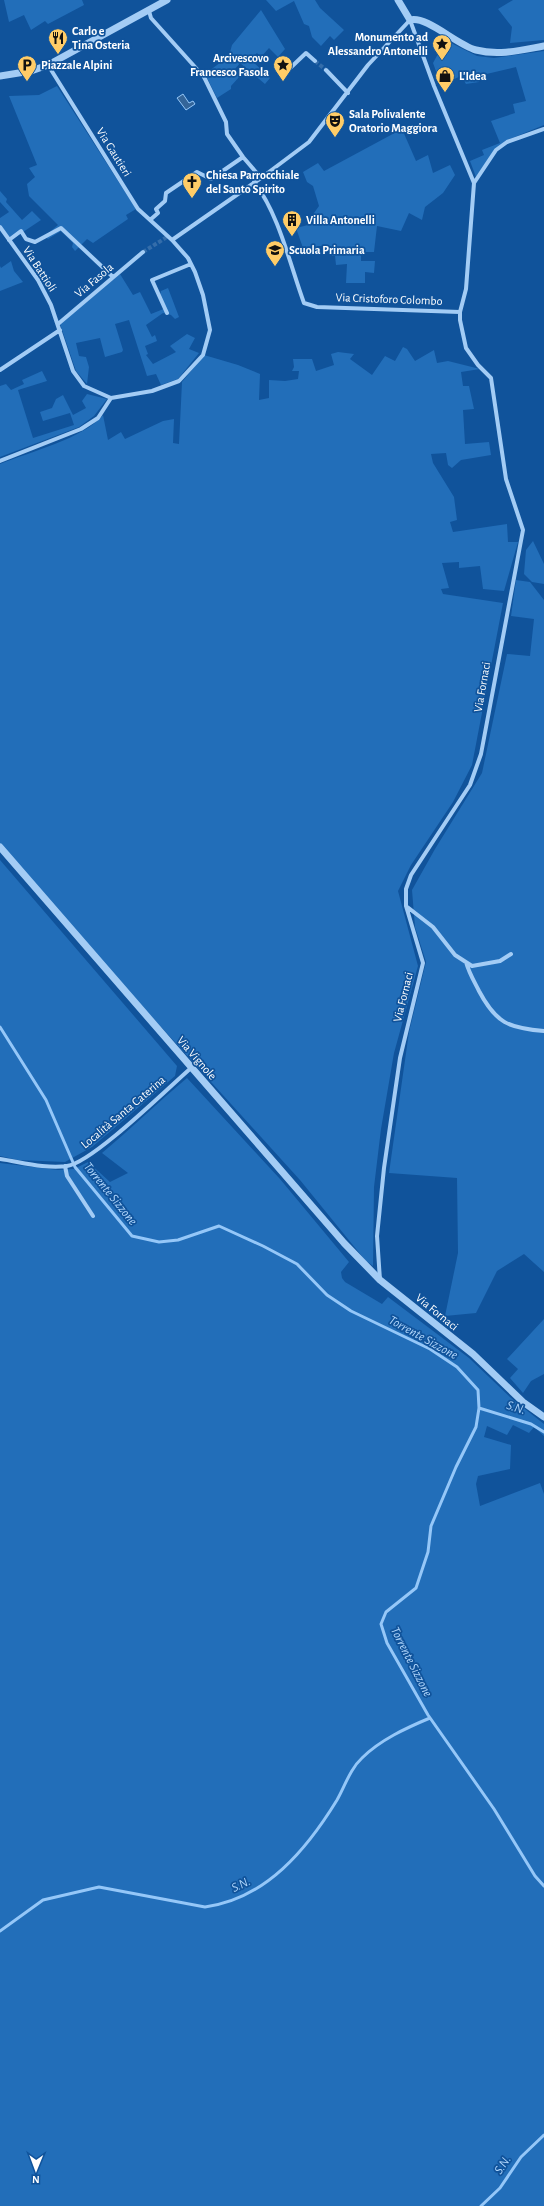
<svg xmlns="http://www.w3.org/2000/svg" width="544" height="2206" font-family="'Alegreya Sans',sans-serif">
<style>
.green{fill:#226eb9}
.water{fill:#346599;stroke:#95c7f8}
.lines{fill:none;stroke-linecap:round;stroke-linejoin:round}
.stream{stroke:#95c7f8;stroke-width:3}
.minor-tunnel{stroke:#346daa;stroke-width:4;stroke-dasharray:4 2;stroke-linecap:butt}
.minor{stroke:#a3ccf5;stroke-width:4}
.tertiary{stroke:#a3ccf5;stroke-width:7}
.labels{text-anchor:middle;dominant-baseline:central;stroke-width:3.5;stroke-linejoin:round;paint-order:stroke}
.poi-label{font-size:12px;font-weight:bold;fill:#fff;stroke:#10539b;text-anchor:start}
.street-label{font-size:12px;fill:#fff;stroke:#10539b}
.water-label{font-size:13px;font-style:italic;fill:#afd5fb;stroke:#10539b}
</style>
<rect width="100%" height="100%" fill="#10539b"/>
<path class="green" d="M 4,0 L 82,0 L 84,5 L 48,24 L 45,21 L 31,30 L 24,15 L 9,22 Z
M 266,0 L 315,0 L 320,8 L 344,30 L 334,40 L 330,36 L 321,46 L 312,37 L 309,26 L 304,24 L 294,1 L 276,11 Z
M 513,0 L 544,0 L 544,40 L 510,43 L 512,27 L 498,9 Z
M 261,10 L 285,49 L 278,57 L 269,48 L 261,57 L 257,53 L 250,59 L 270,78 L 265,84 L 240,63 L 235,69 L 240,76 L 231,86 L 231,89 L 217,98 L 205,74 L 229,56 L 232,45 Z
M 451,43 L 477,56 L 494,58 L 544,51 L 544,125 L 505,141 L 476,177 L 470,161 L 484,155 L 482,150 L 500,143 L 491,121 L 515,113 L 513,104 L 526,101 L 516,67 L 478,76 L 479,82 L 466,84 L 461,76 L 441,85 L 433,63 L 439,52 Z
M 57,86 L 136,209 L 126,215 L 128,219 L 93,243 L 87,239 L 75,251 L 72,247 L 73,243 L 61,231 L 48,239 L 45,236 L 58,225 L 29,196 L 27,184 L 35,177 L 29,168 L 37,165 L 9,96 L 39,95 Z
M 402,129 L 416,161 L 428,155 L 433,173 L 450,165 L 455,175 L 443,193 L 425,207 L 422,220 L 409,213 L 401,231 L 377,226 L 374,252 L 361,252 L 361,261 L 375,261 L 374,273 L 365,272 L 365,283 L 346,283 L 347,264 L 336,265 L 335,256 L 332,256 L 331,246 L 317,246 L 317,249 L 303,248 L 296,228 L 316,223 L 314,213 L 319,206 L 313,186 L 307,182 L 303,172 L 318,163 L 324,171 Z
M 0,191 L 7,199 L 6,202 L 22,220 L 32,211 L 41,220 L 11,240 L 0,225 L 0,218 L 9,212 L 0,202 Z
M 11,261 L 14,271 L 23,282 L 0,291 L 0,266 L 1,268 Z
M 120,274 L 133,295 L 140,292 L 151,314 L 166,308 L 160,295 L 161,291 L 168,288 L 179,317 L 175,319 L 171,315 L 163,313 L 146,325 L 152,337 L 155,335 L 157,341 L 145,346 L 148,354 L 146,355 L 153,364 L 176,352 L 170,346 L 187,334 L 195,338 L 189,349 L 199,353 L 178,379 L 161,385 L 156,374 L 147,376 L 129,320 L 115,324 L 123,350 L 122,352 L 105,357 L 100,338 L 76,343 L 79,356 L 86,357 L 89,367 L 87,384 L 76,371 L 60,324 Z
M 403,347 L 407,349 L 415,361 L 434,350 L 437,363 L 448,361 L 480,369 L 461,372 L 463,386 L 469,386 L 474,409 L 463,410 L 465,444 L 489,442 L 491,455 L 461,460 L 452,468 L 448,465 L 446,453 L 431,454 L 433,463 L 454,497 L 457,520 L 450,522 L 453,532 L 507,524 L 508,542 L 518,542 L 504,591 L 483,589 L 480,566 L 459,568 L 459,562 L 442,563 L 449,588 L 441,589 L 443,594 L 503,603 L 472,765 L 453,802 L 411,865 L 398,891 L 418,966 L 394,1053 L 381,1129 L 374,1187 L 373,1266 L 365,1260 L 300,1180 L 35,888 L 0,845 L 0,464 C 29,452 83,439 103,415 L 108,440 L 121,432 L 125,439 L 163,421 L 174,419 L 173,443 L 179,444 L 182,382 L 204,355 L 238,365 L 260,374 L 259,400 L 269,398 L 269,380 L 285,381 L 298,379 L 299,371 L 292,371 L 294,367 L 293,359 L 312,359 L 316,371 L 334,365 L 331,354 L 338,352 L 354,354 L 350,359 L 372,375 L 385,356 L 395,361 Z
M 42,371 L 47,381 L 18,390 L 33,438 L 74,425 L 70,413 L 43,421 L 40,412 L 52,408 L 56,399 L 63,395 L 73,415 L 86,408 L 82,401 L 87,394 L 107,399 L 94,416 L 79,427 L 0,457 L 0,386 L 6,384 L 11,390 L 24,384 L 22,380 Z
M 533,541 L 544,564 L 544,584 L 532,582 L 524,574 L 526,550 Z
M 516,580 L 530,582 L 544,600 L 544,1272 L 524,1254 L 497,1271 L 476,1313 L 445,1316 L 458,1253 L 457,1178 L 389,1173 L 409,1032 L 426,962 L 415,927 L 412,890 L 435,849 L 482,773 L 507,654 L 530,656 L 534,619 L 511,616 Z
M 0,860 L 177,1066 L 175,1076 L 153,1095 L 92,1147 L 65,1162 L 18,1160 L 0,1156 Z
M 187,1078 L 280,1179 L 349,1262 L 341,1272 L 342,1278 L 345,1282 L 382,1304 L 388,1297 L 469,1358 L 511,1398 L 544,1424 L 544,1436 L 534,1427 L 529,1433 L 513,1425 L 507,1435 L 487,1426 L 484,1437 L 511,1445 L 510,1469 L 478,1476 L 476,1484 L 480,1506 L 540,1483 L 544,1494 L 544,2206 L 0,2206 L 0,1163 L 58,1170 L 74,1169 L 88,1162 L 110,1182 L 128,1173 L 102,1153 C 131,1129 158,1102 187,1078 Z
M 544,1319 L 544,1374 L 531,1381 L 523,1393 L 510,1378 L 518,1369 L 507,1359 Z"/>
<path class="water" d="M 183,94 L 189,103 L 193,101 L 195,104 L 186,110 L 177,98 Z"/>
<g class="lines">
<path class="stream" d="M 0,1027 L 46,1100 L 75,1167 L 132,1236 L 159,1242 L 178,1240 L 219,1226 L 263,1246 L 297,1264 L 327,1295 L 351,1311 L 430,1349 L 457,1367 L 478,1390 L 479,1408 L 476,1427 L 456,1467 L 431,1526 L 428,1552 L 416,1588 L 386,1612 L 381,1624 L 387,1643 L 428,1715 L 494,1809 L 535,1876 L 544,1886
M 479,1408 L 531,1424 L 544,1432
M 0,1931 L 43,1900 L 99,1887 L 205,1907 C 266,1899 307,1849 337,1800 C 345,1786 350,1769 362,1758 C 380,1740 406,1728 430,1718
M 481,2206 L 500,2188 L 521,2157 L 544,2135"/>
<path class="minor-tunnel" d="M 315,61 L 326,70
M 143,252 L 167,237"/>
<path class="minor" d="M 48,65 L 138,209 L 172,240
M 326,70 L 348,93
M 285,73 L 306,53 L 315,61
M 261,178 L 309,142 L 368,65 L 410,20 L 434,86 L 474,183 L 466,289 L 460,312 L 460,320 L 466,348 L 478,365 L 491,378 L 506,479 L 523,530 L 481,754 L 470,785 L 411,875 L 406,889 L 406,906 L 423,963 L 400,1058 L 384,1168 L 377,1236 L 380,1280
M 254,182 C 279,214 290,265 304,303 L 317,307 L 460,312
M 474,183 L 496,150 L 507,142 L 544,129
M 150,220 L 158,213 L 156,209 L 165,201 L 166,193 L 197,172 L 211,179 L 243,157
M 0,227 L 38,280 L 51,305 L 73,371 L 84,386 L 111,398 L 152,391 L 179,381 L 203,355 L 210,330 L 203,295 L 195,272 L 188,258 L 172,240 L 261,178 L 243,157 L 227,134 L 226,122 L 204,77 L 151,18 L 149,11
M 9,240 L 21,231 L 26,239 L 35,242 L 61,228 L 113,277
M 167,313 L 152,280 L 191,264
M 58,324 L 143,252
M 0,370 L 60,330
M 0,461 L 81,429 L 98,418 L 111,398
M 406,906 L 433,927 L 455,955 L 472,966 L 500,961 L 511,954
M 466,962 C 469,973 474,981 479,991 C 496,1023 508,1028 544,1031
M 0,1159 C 21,1162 45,1169 67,1166 C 92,1163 168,1088 191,1068
M 65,1166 L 67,1176 L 93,1216"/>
<path class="tertiary" d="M 398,0 L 410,20 C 426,15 457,45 476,50 C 499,56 522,50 544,46
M 0,76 L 31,71 L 48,65 L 167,0
M 0,847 L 344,1243 L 380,1280 L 473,1354 L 523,1402 L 544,1417"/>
</g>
<defs>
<symbol id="restaurant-pin" viewBox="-11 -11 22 30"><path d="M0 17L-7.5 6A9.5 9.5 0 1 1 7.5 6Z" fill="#ffcc67" stroke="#10539b"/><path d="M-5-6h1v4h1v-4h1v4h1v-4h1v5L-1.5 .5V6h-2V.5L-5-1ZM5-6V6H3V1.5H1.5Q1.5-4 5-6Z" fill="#111"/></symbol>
<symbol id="sight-pin" viewBox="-11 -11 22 30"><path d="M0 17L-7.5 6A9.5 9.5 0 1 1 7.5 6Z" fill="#ffcc67" stroke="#10539b"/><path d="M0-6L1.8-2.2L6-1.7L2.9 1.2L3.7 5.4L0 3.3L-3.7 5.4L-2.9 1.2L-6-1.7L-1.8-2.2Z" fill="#111"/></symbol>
<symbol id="parking-pin" viewBox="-11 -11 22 30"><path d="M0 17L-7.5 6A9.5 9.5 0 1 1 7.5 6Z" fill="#ffcc67" stroke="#10539b"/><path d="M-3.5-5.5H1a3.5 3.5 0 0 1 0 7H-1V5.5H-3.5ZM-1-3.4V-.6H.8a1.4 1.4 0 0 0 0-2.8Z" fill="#111"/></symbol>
<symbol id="shop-pin" viewBox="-11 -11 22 30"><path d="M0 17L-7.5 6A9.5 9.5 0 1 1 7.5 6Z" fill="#ffcc67" stroke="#10539b"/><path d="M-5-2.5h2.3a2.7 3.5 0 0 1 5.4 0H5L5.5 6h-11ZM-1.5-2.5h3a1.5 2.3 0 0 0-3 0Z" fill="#111"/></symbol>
<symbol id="theatre-pin" viewBox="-11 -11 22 30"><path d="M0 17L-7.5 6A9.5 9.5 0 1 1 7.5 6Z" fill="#ffcc67" stroke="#10539b"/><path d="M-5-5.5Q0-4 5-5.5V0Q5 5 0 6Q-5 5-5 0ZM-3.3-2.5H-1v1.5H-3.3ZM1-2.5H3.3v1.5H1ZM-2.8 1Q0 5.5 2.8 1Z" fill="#111"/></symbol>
<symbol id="church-pin" viewBox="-11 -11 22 30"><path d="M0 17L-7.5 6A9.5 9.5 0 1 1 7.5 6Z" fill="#ffcc67" stroke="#10539b"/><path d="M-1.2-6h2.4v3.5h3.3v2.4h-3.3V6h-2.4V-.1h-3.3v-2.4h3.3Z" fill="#111"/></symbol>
<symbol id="building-pin" viewBox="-11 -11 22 30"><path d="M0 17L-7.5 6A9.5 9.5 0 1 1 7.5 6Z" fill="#ffcc67" stroke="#10539b"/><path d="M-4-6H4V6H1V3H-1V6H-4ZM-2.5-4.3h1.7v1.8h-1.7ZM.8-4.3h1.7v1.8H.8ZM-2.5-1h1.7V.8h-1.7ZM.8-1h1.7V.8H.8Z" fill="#111"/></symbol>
<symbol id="school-pin" viewBox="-11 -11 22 30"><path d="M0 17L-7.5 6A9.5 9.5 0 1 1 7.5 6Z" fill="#ffcc67" stroke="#10539b"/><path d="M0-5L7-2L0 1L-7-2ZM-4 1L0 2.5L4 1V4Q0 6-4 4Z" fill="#111"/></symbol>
</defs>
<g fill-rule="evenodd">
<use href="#restaurant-pin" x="47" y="27" width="22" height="30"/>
<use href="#sight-pin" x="431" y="33" width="22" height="30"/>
<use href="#parking-pin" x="16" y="54" width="22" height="30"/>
<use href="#sight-pin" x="272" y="54" width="22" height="30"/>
<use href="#shop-pin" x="434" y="65" width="22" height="30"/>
<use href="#theatre-pin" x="324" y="110" width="22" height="30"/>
<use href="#church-pin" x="181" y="171" width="22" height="30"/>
<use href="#building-pin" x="281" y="209" width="22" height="30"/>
<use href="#school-pin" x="264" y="239" width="22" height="30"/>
</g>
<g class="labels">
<g class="poi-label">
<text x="72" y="31">Carlo e<tspan x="72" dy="14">Tina Osteria</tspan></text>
<text x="428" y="37" text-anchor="end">Monumento ad<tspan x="428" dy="14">Alessandro Antonelli</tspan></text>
<text x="269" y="58" text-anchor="end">Arcivescovo<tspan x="269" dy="14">Francesco Fasola</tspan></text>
<text x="41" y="65">Piazzale Alpini</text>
<text x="459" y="76">L'Idea</text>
<text x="349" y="114">Sala Polivalente<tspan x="349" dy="14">Oratorio Maggiora</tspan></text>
<text x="206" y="175">Chiesa Parrocchiale<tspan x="206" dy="14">del Santo Spirito</tspan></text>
<text x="306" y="220">Villa Antonelli</text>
<text x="289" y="250">Scuola Primaria</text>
</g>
<g class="street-label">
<text transform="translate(114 152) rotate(58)">Via Gautieri</text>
<text transform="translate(40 269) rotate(57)">Via Battioli</text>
<text transform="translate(94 280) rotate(-40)">Via Fasola</text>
<text transform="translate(389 299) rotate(2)">Via Cristoforo Colombo</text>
<text transform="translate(482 687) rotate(-80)">Via Fornaci</text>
<text transform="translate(403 997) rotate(-76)">Via Fornaci</text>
<text transform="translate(197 1058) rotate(49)">Via Vignole</text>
<text transform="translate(123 1112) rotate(-40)">Località Santa Caterina</text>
<text transform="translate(437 1312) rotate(39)">Via Fornaci</text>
</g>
<g class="water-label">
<text transform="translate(110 1194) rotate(51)">Torrente Sizzone</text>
<text transform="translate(423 1338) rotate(29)">Torrente Sizzone</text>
<text transform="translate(516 1408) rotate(17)">S.N.</text>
<text transform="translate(411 1662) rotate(63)">Torrente Sizzone</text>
<text transform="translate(241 1885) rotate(-26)">S.N.</text>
<text transform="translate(503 2165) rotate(-56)">S.N.</text>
</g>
</g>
<g transform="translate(36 2170) rotate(181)" stroke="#10539b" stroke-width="3" paint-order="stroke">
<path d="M0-3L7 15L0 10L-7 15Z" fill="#ffffff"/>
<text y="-6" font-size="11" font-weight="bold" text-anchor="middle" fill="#ffffff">N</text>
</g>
</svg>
